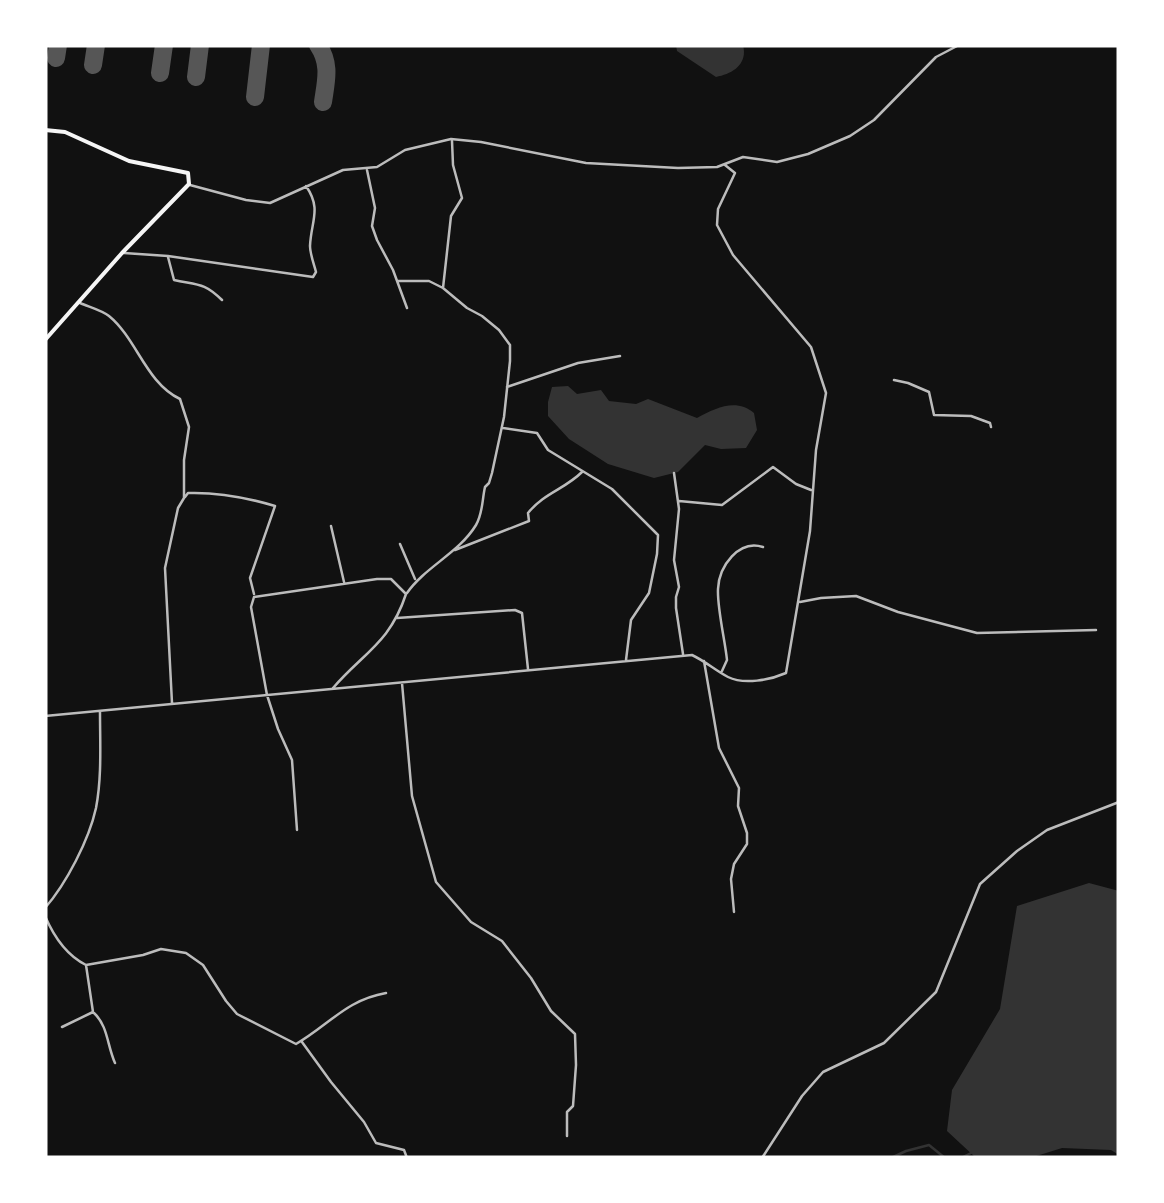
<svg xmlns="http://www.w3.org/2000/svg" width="1164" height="1203" font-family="Overpass,sans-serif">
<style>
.water{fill:#333}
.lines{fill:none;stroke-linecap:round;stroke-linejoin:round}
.stream{stroke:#333;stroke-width:2.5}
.taxiway{stroke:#565656;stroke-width:18}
.minor{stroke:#bcbcbc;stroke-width:2.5}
.secondary{stroke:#f5f5f5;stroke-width:4}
</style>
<rect width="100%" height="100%" fill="#111"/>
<path class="water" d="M 676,45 L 743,45 C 748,64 733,74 716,77 L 677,51 Z
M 568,386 L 577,394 L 601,390 L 609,401 L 636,404 L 648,399 L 697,418 C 716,408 736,398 754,413 L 757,430 L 746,448 L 721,449 L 705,445 L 678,472 L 654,478 L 608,464 L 569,439 L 548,416 L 548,402 L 552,387 Z
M 1089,883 L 1119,891 L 1119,1155 L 1111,1150 L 1062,1148 L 1030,1158 L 975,1157 L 947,1131 L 952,1090 L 1000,1009 L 1017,906 Z"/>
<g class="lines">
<path class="stream" d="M 891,1158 L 906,1151 L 929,1145 L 945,1158
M 961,1158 L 971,1153"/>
<path class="taxiway" d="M 318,45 C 331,64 326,81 323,102
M 56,58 L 58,45
M 93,65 L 96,45
M 160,73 L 164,45
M 196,77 L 200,45
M 255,97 L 261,45"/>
<path class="minor" d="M 367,170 L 375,208 L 372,226 L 377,240 L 393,270 L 407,308
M 190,185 L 246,200 L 270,203 L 343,170 L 377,167 L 405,150 L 451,139 L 481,142 L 586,163 L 678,168 L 717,167 L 743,157 L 777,162 L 808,154 L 850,136 L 874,120 L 936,57 L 959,45
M 124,253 L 168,256 L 313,277 L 316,272 C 314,264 310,254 310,246 C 311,221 322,209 306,186
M 168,257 L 174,280 C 197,285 204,282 222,300
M 397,281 L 429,281 L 443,288 L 467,308 L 482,316 L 499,330 L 510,345 L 510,361 L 504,417 L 492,473 L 489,483 L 485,487 C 482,500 483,513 476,525 C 459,553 425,567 407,593
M 443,288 L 451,216 L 462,198 L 453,165 L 452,141
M 80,303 C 89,307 101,310 109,316 C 137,339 146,383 180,399 L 189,427 L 184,460 L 184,498 L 178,508 L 165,568 L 172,703
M 894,380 L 908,383 L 929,392 L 934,415 L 971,416 L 990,423 L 991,427
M 507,387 L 578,363 L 620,356
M 503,428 L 537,433 L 548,450 L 612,489 L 658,535 L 657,554 L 649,593 L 631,620 L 626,660
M 674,473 L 679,509 L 674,560 L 679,587 L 676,597 L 676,608 L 683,654
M 185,497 L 188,493 C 219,492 245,497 275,506 L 250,578 L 254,594
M 679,501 L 722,505 L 773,467 L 796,484 L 811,490
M 331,526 L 344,582
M 400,544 L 415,579
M 455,550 L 529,521 L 528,513 C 544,493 565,489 582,472
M 800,602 L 821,598 L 856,596 L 898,612 L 977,633 L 1096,630
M 397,618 L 515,610 L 522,613 L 528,669
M 704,661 L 719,748 L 739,788 L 738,806 L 747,833 L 747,844 L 734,864 L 731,879 L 734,912
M 722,671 L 727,660 C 725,640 717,608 718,589 C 719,566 739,539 763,547
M 402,683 L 412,796 L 436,882 L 471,922 L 502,941 L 531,978 L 551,1011 L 575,1034 L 576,1065 L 573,1106 L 567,1112 L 567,1136
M 45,716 L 692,655 C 705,661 716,671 728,677 C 744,685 770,680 786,673 L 810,531 L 816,450 L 826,393 L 811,347 L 733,255 L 717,225 L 718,209 L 735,173 L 725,165
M 297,830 L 292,760 L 278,729 L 267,695 L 251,607 L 254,597 L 377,579 L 391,579 L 406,594 C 390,643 363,653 333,688
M 45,908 C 66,884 89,840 96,808 C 102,777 100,743 100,712
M 45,916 C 54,937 66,955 86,965 L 143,955 L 161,949 L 186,953 L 203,965 L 226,1001 L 237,1014 L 296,1044 C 329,1025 346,1000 386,993
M 94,1013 C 108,1026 107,1045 115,1063
M 62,1027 L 93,1012 L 86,965
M 302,1042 L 331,1082 L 364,1122 L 376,1143 L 404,1150 L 407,1158
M 762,1158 L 802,1096 L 823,1072 L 884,1043 L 936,992 L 980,884 L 1017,851 L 1047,830 L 1119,802"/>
<path class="secondary" d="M 45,130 L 65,132 L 129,161 L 188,173 L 189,184 L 122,253 L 45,340"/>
</g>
<rect width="1164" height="1203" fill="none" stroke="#ffffff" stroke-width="95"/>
</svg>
